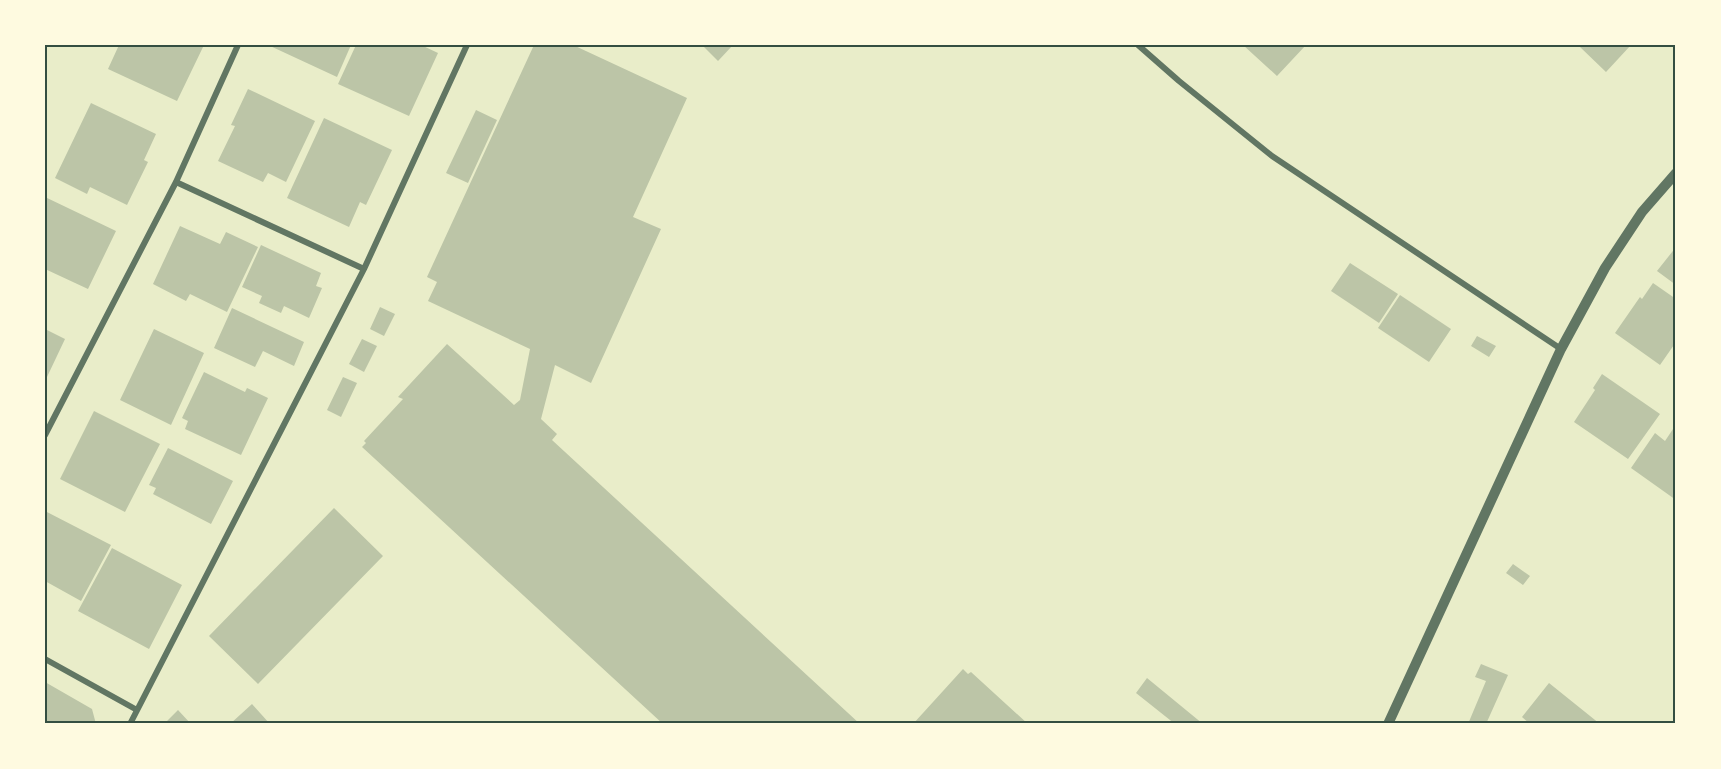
<svg xmlns="http://www.w3.org/2000/svg" width="1721" height="769" font-family="Jost,sans-serif">
<style>
.building{fill:#bcc5a7}
.lines{fill:none;stroke-linecap:round;stroke-linejoin:round}
.minor{stroke:#617663;stroke-width:6}
.tertiary{stroke:#617663;stroke-width:10}
.neatline{fill:none;stroke:#344e41;stroke-width:2}
</style>
<rect width="100%" height="100%" fill="#e9edc9"/>
<path class="building" d="M 119,45 L 204,45 L 177,101 L 108,69 Z
M 268,45 L 351,45 L 337,77 Z
M 356,45 L 421,45 L 438,53 L 409,116 L 338,84 Z
M 534,45 L 573,45 L 687,98 L 633,217 L 661,229 L 591,383 L 555,365 L 541,419 L 557,434 L 552,440 L 860,724 L 663,724 L 362,447 L 366,443 L 364,441 L 403,399 L 398,397 L 447,344 L 514,405 L 520,400 L 530,349 L 428,301 L 437,282 L 427,277 Z
M 702,45 L 733,45 L 718,61 Z
M 1243,45 L 1306,45 L 1277,76 Z
M 1582,45 L 1631,45 L 1606,72 L 1580,47 Z
M 248,89 L 315,121 L 286,182 L 268,173 L 263,182 L 218,161 L 235,126 L 231,125 Z
M 91,103 L 156,134 L 144,160 L 148,162 L 127,205 L 90,187 L 87,194 L 55,178 Z
M 476,110 L 497,120 L 468,183 L 446,173 Z
M 324,118 L 392,150 L 366,205 L 360,202 L 349,227 L 287,198 Z
M 45,197 L 116,231 L 88,289 L 45,269 Z
M 180,226 L 220,244 L 226,232 L 258,247 L 227,312 L 190,294 L 186,301 L 153,284 Z
M 261,245 L 321,273 L 316,286 L 322,288 L 309,318 L 284,306 L 281,313 L 259,303 L 262,296 L 242,287 Z
M 1676,247 L 1676,285 L 1657,271 Z
M 1350,263 L 1398,294 L 1379,323 L 1331,291 Z
M 1653,283 L 1676,299 L 1676,342 L 1660,365 L 1615,333 L 1640,297 L 1642,299 Z
M 1400,295 L 1451,329 L 1429,362 L 1378,328 Z
M 380,307 L 395,314 L 384,336 L 370,329 Z
M 232,308 L 304,342 L 294,366 L 263,351 L 255,367 L 214,348 Z
M 45,329 L 65,339 L 47,377 L 45,376 Z
M 154,329 L 204,353 L 171,425 L 120,400 Z
M 1477,336 L 1496,346 L 1489,357 L 1471,346 Z
M 362,339 L 377,346 L 364,372 L 349,364 Z
M 204,372 L 245,392 L 247,388 L 268,398 L 241,455 L 185,429 L 188,421 L 182,418 Z
M 1602,374 L 1660,414 L 1628,459 L 1574,422 L 1595,390 L 1593,388 Z
M 343,377 L 357,383 L 341,417 L 327,410 Z
M 94,411 L 160,444 L 125,512 L 60,479 Z
M 1673,429 L 1676,431 L 1676,500 L 1631,468 L 1655,433 L 1665,441 Z
M 168,448 L 233,481 L 211,524 L 153,494 L 156,488 L 149,485 Z
M 334,508 L 383,556 L 258,684 L 209,636 Z
M 45,511 L 111,545 L 81,601 L 45,581 Z
M 112,548 L 182,585 L 149,649 L 78,611 Z
M 1513,564 L 1530,576 L 1523,585 L 1506,573 Z
M 1481,664 L 1508,675 L 1486,724 L 1468,724 L 1486,681 L 1475,677 Z
M 963,669 L 968,674 L 971,672 L 1028,724 L 913,724 Z
M 1147,678 L 1203,724 L 1175,724 L 1136,693 Z
M 45,682 L 92,709 L 96,724 L 45,724 Z
M 1549,683 L 1600,724 L 1530,724 L 1522,717 Z
M 252,704 L 270,724 L 230,724 Z
M 178,710 L 191,724 L 164,724 Z"/>
<g class="lines">
<path class="minor" d="M 1138,45 L 1179,81 L 1272,156 L 1561,349
M 176,182 L 364,269
M 45,435 L 176,182 L 238,45
M 45,659 L 137,710
M 130,724 L 364,269 L 467,45"/>
<path class="tertiary" d="M 1388,724 L 1561,349 L 1605,268 L 1642,212 L 1676,173"/>
</g>
<rect width="1721" height="769" fill="none" stroke="#fefae0" stroke-width="93"/>
<rect x="46" y="46" width="1628" height="676" class="neatline"/>
</svg>
